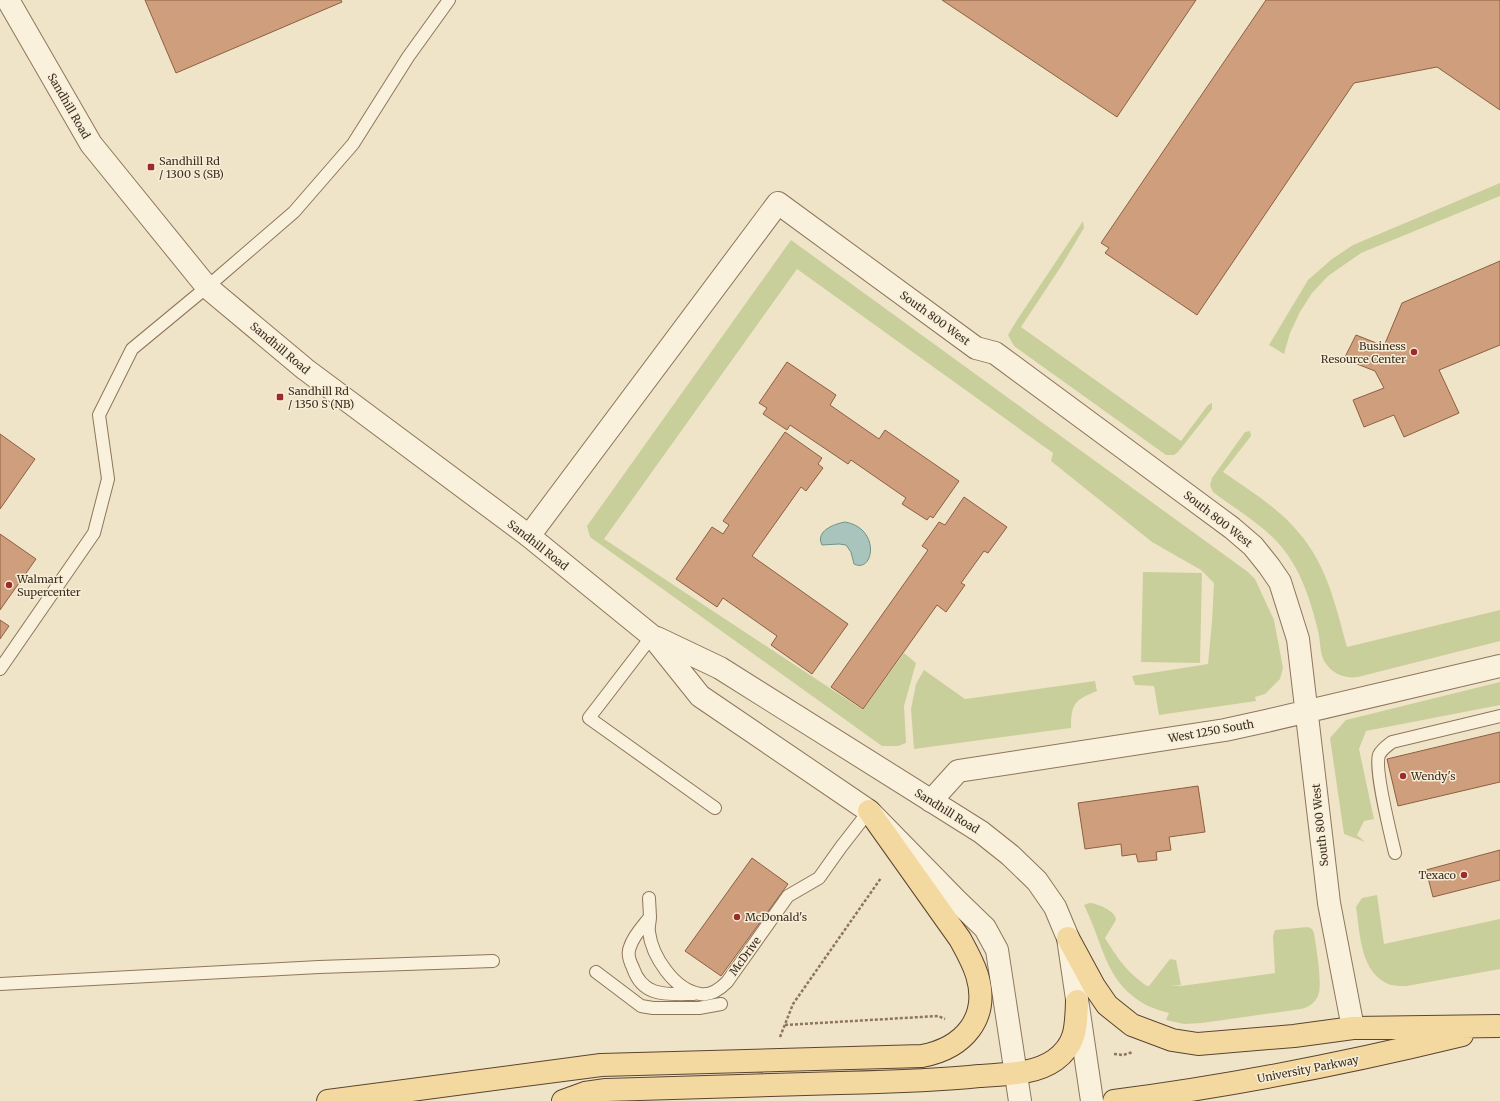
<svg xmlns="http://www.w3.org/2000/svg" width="1500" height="1101" font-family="Merriweather,serif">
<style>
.green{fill:#c9cf9b}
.water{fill:#a9c4bc;stroke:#6f938a}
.building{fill:#cf9f7d;stroke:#8d5f41}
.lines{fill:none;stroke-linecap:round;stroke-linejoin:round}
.service-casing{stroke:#8d765c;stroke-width:14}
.minor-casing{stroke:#8d765c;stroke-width:24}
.tertiary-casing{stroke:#8d765c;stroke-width:24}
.primary-casing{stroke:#5b4430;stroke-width:24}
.path{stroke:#8d765c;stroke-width:2.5;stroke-dasharray:3 2;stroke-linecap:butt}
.service{stroke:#faf1dc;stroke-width:12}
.minor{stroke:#faf1dc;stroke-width:22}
.tertiary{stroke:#faf1dc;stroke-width:22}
.primary{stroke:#f3d9a0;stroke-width:22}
.poi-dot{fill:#9e2a2b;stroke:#f7eed8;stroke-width:1.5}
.labels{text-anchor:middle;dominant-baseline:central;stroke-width:3;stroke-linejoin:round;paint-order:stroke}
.street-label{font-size:11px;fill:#3d2e20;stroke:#f7eed8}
.poi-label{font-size:11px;fill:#3d2e20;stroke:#f7eed8;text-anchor:start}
</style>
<rect width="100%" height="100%" fill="#f0e4c8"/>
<path class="green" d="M 1500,183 L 1500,196 L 1361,253 L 1328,276 L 1312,293 L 1300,312 L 1290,333 L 1284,354 L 1269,345 L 1308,280 L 1332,259 L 1353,245 Z
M 1083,221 L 1084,228 L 1062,265 L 1021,327 L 1181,441 L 1208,405 L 1212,403 L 1212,409 L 1178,452 L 1174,455 L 1166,455 L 1014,346 L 1008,335 L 1017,320 Z
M 791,240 L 1248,572 L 1255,579 L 1274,620 L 1283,668 L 1280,679 L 1265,694 L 1255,697 L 1256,701 L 1159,715 L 1154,686 L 1135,685 L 1132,676 L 1208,664 L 1212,622 L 1214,583 L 1201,570 L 1152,542 L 1051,461 L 1053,453 L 797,269 L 604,539 L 863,710 L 904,653 L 916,663 L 904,706 L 906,743 L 898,746 L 882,746 L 590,537 L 587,526 Z
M 1250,431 L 1251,436 L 1223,472 C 1248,489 1280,509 1299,533 C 1327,565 1336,607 1347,647 L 1500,610 L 1500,641 L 1358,677 C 1346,679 1333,674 1326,664 C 1319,654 1321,642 1318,631 C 1312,606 1304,579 1289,557 C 1272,530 1238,511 1213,492 L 1210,485 L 1212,478 L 1245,432 Z
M 1143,572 L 1202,573 L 1200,663 L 1141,662 Z
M 924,670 L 965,699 L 1095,681 L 1097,691 C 1075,700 1071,703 1071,728 L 914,749 L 911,709 L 916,684 Z
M 1500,682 L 1500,705 L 1366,731 L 1359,749 L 1374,819 L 1364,821 L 1357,835 L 1365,842 L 1344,834 L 1330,738 L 1346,720 Z
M 1377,895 L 1384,944 L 1500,919 L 1500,969 L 1407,986 C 1402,986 1396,986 1391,985 C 1360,975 1360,933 1356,907 L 1362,898 Z
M 1089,903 C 1097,903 1116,911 1116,920 L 1105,938 C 1118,959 1127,972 1147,986 L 1149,986 L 1170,959 L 1176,960 L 1181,985 L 1170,986 L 1181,986 L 1275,973 L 1273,937 L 1275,930 L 1308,927 L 1312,929 L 1314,933 C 1316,946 1323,985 1318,996 C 1314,1004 1309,1007 1301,1009 L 1202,1023 L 1184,1024 L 1166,1020 L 1169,1013 C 1162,1011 1155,1009 1148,1006 C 1118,990 1109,969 1098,939 C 1094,927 1089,916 1084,905 Z"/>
<path class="water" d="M 845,522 C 881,528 874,574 854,564 L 851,552 L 846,545 L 839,544 L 822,545 C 815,531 834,524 845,522 Z"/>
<path class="building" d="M 145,0 L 341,0 L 342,2 L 176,73 Z
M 942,0 L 1196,0 L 1117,117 Z
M 1266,0 L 1500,0 L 1500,110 L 1437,67 L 1354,83 L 1197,315 L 1105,253 L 1109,248 L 1101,243 Z
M 1500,261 L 1500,345 L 1439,370 L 1459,413 L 1404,437 L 1394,415 L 1364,427 L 1353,400 L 1384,388 L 1375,371 L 1344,359 L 1356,335 L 1384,346 L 1402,303 Z
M 787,362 L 836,395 L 830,405 L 879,439 L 885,430 L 959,481 L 933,518 L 930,516 L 927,520 L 902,504 L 906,498 L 851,460 L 848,464 L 790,425 L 787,430 L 763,414 L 767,408 L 759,403 Z
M 785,432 L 822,458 L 818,464 L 823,468 L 806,491 L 801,487 L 752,556 L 848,624 L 812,674 L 771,645 L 777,636 L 723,598 L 717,607 L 676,579 L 712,527 L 723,534 L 729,525 L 723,521 Z
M 0,434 L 35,459 L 0,509 Z
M 964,497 L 1007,527 L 988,553 L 984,551 L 961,583 L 965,585 L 946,612 L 937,605 L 863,709 L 831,687 L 928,550 L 922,546 L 939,522 L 945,525 Z
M 0,534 L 36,559 L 0,610 Z
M 0,620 L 9,626 L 0,639 Z
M 1500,732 L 1500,782 L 1398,806 L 1387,759 Z
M 1198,786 L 1205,832 L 1169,837 L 1171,850 L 1156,852 L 1157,860 L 1138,862 L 1136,854 L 1122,856 L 1121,844 L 1085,849 L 1078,803 Z
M 1500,850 L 1500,880 L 1433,897 L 1426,870 Z
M 752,858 L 788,884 L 721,976 L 685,951 Z"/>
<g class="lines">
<defs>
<path id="service" d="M 652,636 L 589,718 L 715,808
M 0,669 L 94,533 L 108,479 L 99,415 L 132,349 L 207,287 L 294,212 L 353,144 L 408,57 L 449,0
M 1395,853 C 1391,836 1374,769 1379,755 C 1382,749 1387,746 1392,742 L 1500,716
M 649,898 L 650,917 C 643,926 633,936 630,947 C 627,953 630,962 633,968 C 643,998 668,994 694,994
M 650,917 C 650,922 648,927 649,932 C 652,956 674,990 700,994 C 710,996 720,989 727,982 L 788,896 L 819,878 L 841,847 L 869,811
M 596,972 L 641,1006 L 653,1008 L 699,1008 L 721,1004
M 0,984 L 319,967 L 493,961"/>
<path id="minor" d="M 529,536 L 778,203 L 976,348 L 995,353 L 1232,528 L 1253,546 L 1269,566 L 1280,582 L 1298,639 L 1329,903 L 1353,1028
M 931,801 L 958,771 L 1225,730 L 1266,721 L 1500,666"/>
<path id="tertiary" d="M 8,0 L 91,144 L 207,287 L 305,369 L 529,536 L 652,636 L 700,696 L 869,811 L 956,900 L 985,928 L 997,950 L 1020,1101
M 657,638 L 720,668 L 981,832 L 1010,855 L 1037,881 L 1055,907 L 1068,938 L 1092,1101"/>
<path id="primary" d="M 1068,938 L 1094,986 L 1107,1005 L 1132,1025 L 1172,1040 L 1198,1044 L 1294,1036 L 1353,1028 L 1498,1026
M 328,1101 L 601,1065 L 922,1056 C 964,1048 990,1018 977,975 C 973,962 966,950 960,939 L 869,811
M 563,1101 L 585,1093 L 606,1090 C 684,1088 762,1085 840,1083 C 886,1082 933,1081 979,1076 C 1004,1074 1034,1075 1055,1060 C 1077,1044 1076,1026 1077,1001
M 1114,1101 C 1231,1086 1347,1063 1462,1035"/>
</defs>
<use href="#service" class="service-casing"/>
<use href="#minor" class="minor-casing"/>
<use href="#tertiary" class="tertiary-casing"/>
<use href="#primary" class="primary-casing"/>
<path class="path" d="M 785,1025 L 938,1016 L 945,1019
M 780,1037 L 793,1004 L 881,878
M 1114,1054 L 1123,1055 L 1133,1052"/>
<use href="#service" class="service"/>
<use href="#minor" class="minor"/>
<use href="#tertiary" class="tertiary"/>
<use href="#primary" class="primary"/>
</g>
<g class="poi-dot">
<rect x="147" y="163" width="8" height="8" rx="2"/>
<circle cx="1414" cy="352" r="4"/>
<rect x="276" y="393" width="8" height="8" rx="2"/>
<circle cx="9" cy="585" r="4"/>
<circle cx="1403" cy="776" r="4"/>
<circle cx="1464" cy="875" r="4"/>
<circle cx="737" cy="917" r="4"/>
</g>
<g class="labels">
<g class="street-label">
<text transform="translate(69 106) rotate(60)">Sandhill Road</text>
<text transform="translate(935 318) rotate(36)">South 800 West</text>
<text transform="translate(280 348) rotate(40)">Sandhill Road</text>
<text transform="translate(1218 519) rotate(38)">South 800 West</text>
<text transform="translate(538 545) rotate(38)">Sandhill Road</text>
<text transform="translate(1211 731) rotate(-10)">West 1250 South</text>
<text transform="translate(947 811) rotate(32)">Sandhill Road</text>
<text transform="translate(1320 825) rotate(-96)">South 800 West</text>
<text transform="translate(745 956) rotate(-54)">McDrive</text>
<text transform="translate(1308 1069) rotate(-11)">University Parkway</text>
</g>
<g class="poi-label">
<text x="159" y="161">Sandhill Rd<tspan x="159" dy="13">/ 1300 S (SB)</tspan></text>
<text x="1406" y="346" text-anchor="end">Business<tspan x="1406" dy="13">Resource Center</tspan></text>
<text x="288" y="391">Sandhill Rd<tspan x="288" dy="13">/ 1350 S (NB)</tspan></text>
<text x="17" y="579">Walmart<tspan x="17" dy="13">Supercenter</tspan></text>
<text x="1411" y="776">Wendy's</text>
<text x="1456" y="875" text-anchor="end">Texaco</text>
<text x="745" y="917">McDonald's</text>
</g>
</g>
</svg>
